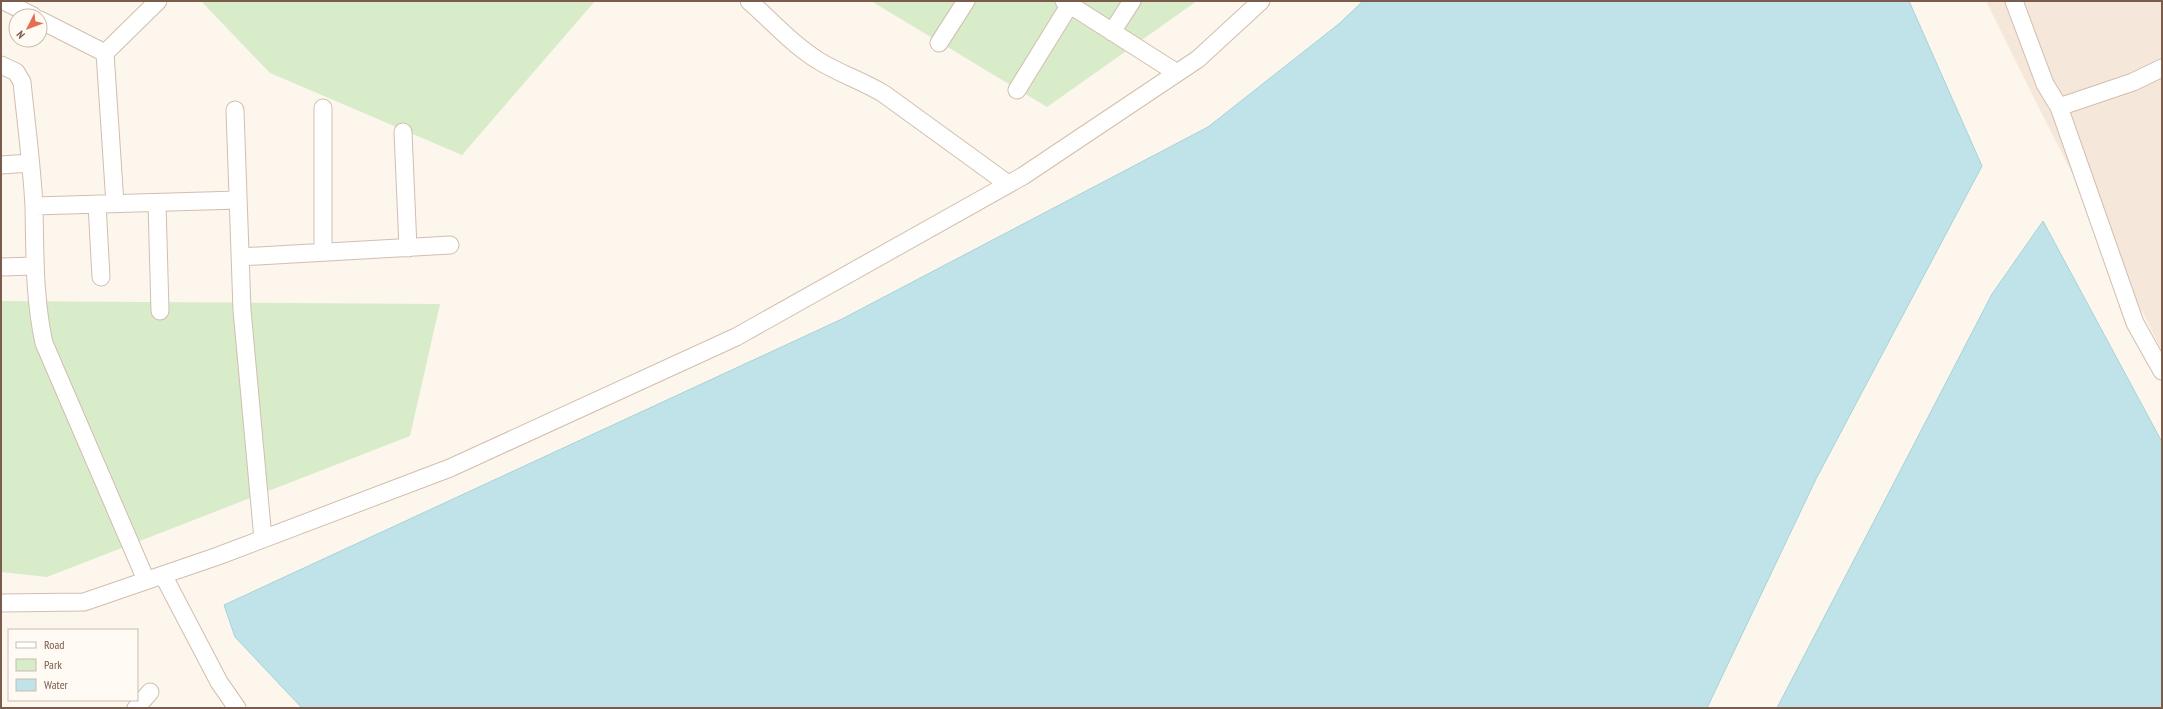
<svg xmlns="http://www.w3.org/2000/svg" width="2163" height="709" font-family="'PT Sans Narrow',sans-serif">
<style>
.residential{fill:#f5e8da}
.green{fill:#d8ecc9}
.water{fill:#bfe3e8;stroke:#a5d3da}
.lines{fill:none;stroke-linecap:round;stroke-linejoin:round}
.minor-casing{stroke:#d1beb0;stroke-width:19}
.minor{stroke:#fff;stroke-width:17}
</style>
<rect width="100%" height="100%" fill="#fdf6ec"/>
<path class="residential" d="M 1986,1 L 2162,1 L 2162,351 L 2035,100 Z"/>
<path class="green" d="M 201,1 L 595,1 L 462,155 L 270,73 Z
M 871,1 L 1197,1 L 1047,107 Z
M 1,301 L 440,304 L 410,436 L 47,577 L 1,572 Z"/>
<path class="water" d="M 1363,1 L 1909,1 L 1982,166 L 1816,479 L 1707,708 L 302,708 L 235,637 L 224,605 L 842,319 L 1208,127 L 1340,23 Z
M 2043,221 L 2162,442 L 2162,708 L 1777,708 L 1992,294 Z"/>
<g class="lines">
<defs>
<path id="minor" d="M 4,1 L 33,16
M 749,1 C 772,21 793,45 819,61 C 840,74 863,81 884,94 L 1008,184
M 1064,1 L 1177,73
M 2014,1 L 2045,84 L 2059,107 L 2135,323 L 2162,371
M 40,20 L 105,53 L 115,204
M 1112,32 L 1132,1
M 939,43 L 966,1
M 105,53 L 158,1
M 1,65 L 16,72 L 22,82 C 26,123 32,165 34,207 C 35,253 34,298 44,343 L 146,580
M 1017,90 L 1072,1
M 2059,107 L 2133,82 L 2162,68
M 323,108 L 323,252
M 235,110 L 242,310 L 263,539
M 403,132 L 408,248
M 1,165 L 30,163
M 157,203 L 160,311
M 97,204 L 101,277
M 34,206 L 238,200
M 240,257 L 450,245
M 1,267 L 34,266
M 163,575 L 219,682 L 237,708
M 1,603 L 84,602 L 218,556 L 450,468 L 736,337 L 1023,176 L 1198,59 L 1261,1
M 136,708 L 150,692"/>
</defs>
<use href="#minor" class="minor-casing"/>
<use href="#minor" class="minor"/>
</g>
<rect width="2163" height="709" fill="none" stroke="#7a5c4d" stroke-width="4"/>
<rect x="8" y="629" width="130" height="72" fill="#fffaf3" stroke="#cabbb1"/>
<rect x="16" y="642" width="20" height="6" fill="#ffffff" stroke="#cabbb1"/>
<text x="44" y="649" font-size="12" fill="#7a5c4d">Road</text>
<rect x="16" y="659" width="20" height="12" fill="#d8ecc9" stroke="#cabbb1"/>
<text x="44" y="669" font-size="12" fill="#7a5c4d">Park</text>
<rect x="16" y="679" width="20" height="12" fill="#bfe3e8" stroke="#cabbb1"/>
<text x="44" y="689" font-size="12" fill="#7a5c4d">Water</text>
<g transform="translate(28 28) rotate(228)"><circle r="19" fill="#fffaf3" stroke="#cabbb1"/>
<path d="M0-3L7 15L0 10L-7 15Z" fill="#e76f51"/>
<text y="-6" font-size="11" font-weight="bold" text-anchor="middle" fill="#7a5c4d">N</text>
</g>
</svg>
